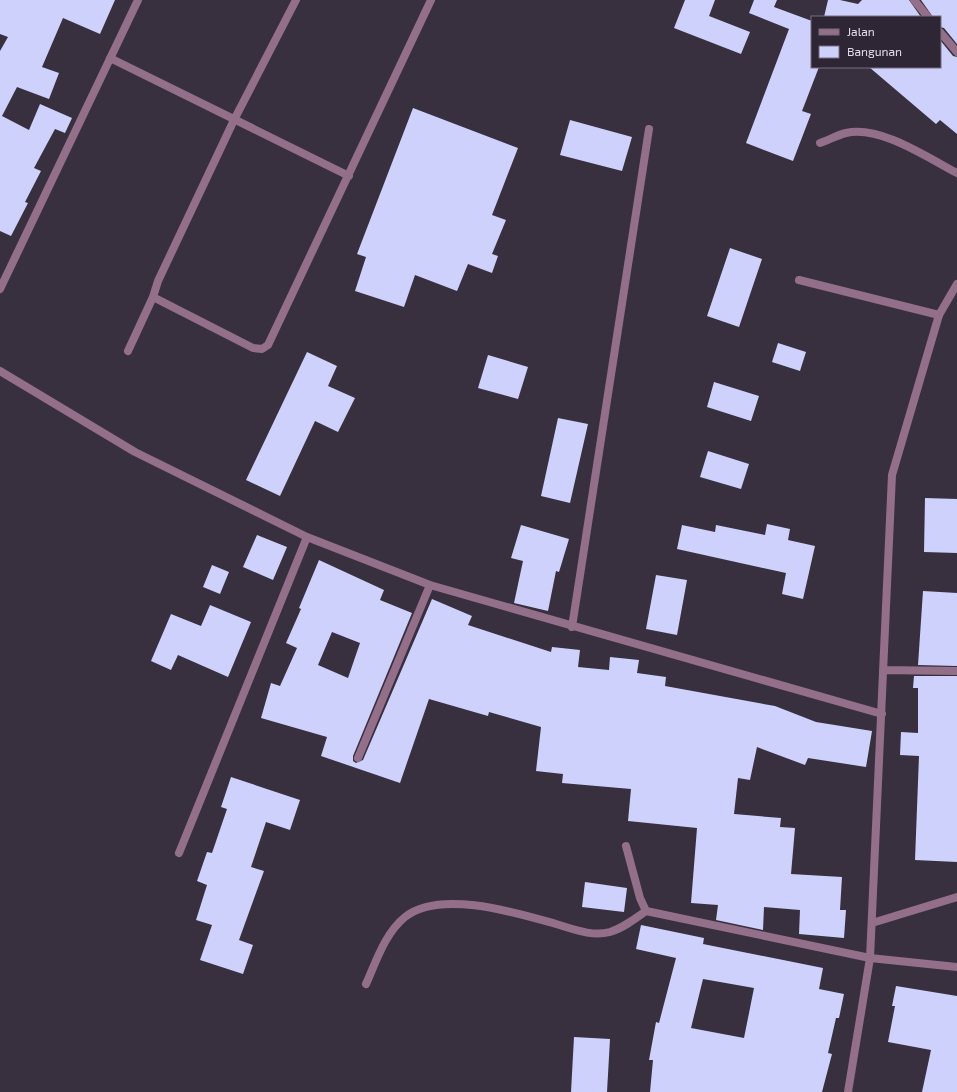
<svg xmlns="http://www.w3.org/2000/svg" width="957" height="1092" font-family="'Exo 2',sans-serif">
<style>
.building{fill:#ced1fc;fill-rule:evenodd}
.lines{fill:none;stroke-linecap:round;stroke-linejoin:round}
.lane{stroke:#946f8a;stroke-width:8}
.street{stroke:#946f8a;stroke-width:8}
</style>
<rect width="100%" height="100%" fill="#38303f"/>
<path class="building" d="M 0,0 L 115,0 L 100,34 L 63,18 L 42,67 L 59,73 L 49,99 L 17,87 L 2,116 L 29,130 L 40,104 L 72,118 L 65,133 L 55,129 L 34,168 L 41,171 L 25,202 L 28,203 L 11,236 L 0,231 L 0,51 L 8,37 L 0,34 Z
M 685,0 L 715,0 L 709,16 L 750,32 L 741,54 L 674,28 Z
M 754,0 L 777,0 L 774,7 L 812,21 L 812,67 L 819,67 L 802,111 L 811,114 L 793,161 L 746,143 L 789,29 L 749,13 Z
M 828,0 L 840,0 L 858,4 L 862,0 L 909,0 L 921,17 L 824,17 Z
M 921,0 L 957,0 L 957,44 L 944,28 L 940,27 L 940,17 L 933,17 Z
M 940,40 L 953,56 L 957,57 L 957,134 L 940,120 L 936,124 L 869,67 L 940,67 Z
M 413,108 L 518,148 L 492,215 L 506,220 L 492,254 L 498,256 L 492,273 L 468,264 L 457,291 L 415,275 L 404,307 L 355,291 L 366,257 L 357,254 Z
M 570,120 L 632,137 L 622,171 L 560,155 Z
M 730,248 L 762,259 L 739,327 L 707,316 Z
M 778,343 L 806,352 L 800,371 L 772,362 Z
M 307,352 L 337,366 L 328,386 L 355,398 L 338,432 L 315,421 L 280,496 L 246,480 Z
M 488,355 L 528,367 L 518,399 L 478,388 Z
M 714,382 L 759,396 L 751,421 L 707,407 Z
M 558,418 L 588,424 L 570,503 L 541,496 Z
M 708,451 L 749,464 L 741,489 L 700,477 Z
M 925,498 L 957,499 L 957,553 L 924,552 Z
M 767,524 L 790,529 L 788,540 L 815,546 L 803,599 L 782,594 L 786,573 L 677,549 L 682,525 L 715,532 L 716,525 L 765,535 Z
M 521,525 L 569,539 L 559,572 L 556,571 L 548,611 L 514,603 L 523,561 L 511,558 Z
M 257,535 L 287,547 L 273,580 L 243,567 Z
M 319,560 L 384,590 L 380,600 L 412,613 L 353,756 L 353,761 L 356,763 L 363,760 L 432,599 L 472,616 L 468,625 L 551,652 L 552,647 L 580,650 L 578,667 L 609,670 L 610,657 L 639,660 L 637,673 L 666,677 L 665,686 L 775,706 L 816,722 L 872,731 L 866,767 L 808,758 L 805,765 L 757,747 L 750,780 L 738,778 L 734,814 L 781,818 L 780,827 L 795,828 L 791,874 L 842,877 L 840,910 L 846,910 L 844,938 L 799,934 L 800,910 L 764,907 L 763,930 L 716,920 L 718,905 L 691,903 L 697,828 L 628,821 L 631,789 L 562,783 L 563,774 L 536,771 L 541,727 L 489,712 L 488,716 L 429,699 L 400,783 L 321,756 L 327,737 L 261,718 L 271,683 L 280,686 L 297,648 L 286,643 L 301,609 L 299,608 ZM 332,632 L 360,643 L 348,678 L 318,665 Z
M 212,565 L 229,572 L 220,594 L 203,587 Z
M 656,575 L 687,580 L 677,635 L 646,629 Z
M 923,591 L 957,593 L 957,666 L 918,665 Z
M 210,605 L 251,622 L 228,677 L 178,655 L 171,670 L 151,661 L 171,614 L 201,626 Z
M 914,676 L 957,676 L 957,862 L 915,860 L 919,756 L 900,755 L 901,732 L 918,733 L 918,688 L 913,688 Z
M 231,777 L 300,800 L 290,830 L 266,822 L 251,867 L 264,871 L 239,940 L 253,945 L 243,974 L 200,960 L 212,925 L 196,920 L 207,885 L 197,881 L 207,852 L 212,853 L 227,809 L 221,807 Z
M 585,882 L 627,888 L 624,912 L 582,907 Z
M 641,925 L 704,938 L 703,944 L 823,968 L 819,989 L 844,994 L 839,1018 L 836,1018 L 828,1053 L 832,1054 L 822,1092 L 650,1092 L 653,1060 L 649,1060 L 656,1022 L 659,1023 L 676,958 L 636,949 ZM 703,979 L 754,988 L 744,1038 L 691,1028 Z
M 896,986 L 957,996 L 957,1092 L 922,1092 L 931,1050 L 888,1042 L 895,1006 L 892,1006 Z
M 574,1037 L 610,1039 L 607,1092 L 571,1092 Z"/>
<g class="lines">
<path class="lane" d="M 820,143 C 829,140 837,135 846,133 C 880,125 928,158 957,173
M 799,280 L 939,315
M 872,923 L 957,897"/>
<path class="street" d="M 296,0 L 234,120 L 158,281 L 153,297 L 253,348 L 262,349 L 268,345 L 431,0
M 914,0 L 928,17
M 940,32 L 957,52
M 110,58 L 349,176
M 0,289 L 138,0
M 128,351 L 153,297
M 0,371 L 135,452 L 307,537 L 430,585 L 882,714
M 572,627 L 649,129
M 883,670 L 957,671
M 358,758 L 430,585
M 626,846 L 640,898 L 646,911 L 870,958 L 957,967
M 179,853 L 307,537
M 366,984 C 376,962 385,933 405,917 C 440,889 517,913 556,924 C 573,929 592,937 610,932 C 623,928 635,919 646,911
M 848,1092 L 870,958 L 892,475 L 939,315 L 957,284"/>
</g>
<rect x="811" y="16" width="130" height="52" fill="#2e2635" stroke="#766f7c"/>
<rect x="819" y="29" width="20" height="6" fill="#946f8a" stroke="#766f7c"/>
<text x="847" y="36" font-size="12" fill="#e2dde7">Jalan</text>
<rect x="819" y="46" width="20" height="12" fill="#ced1fc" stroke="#766f7c"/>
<text x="847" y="56" font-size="12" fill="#e2dde7">Bangunan</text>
</svg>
